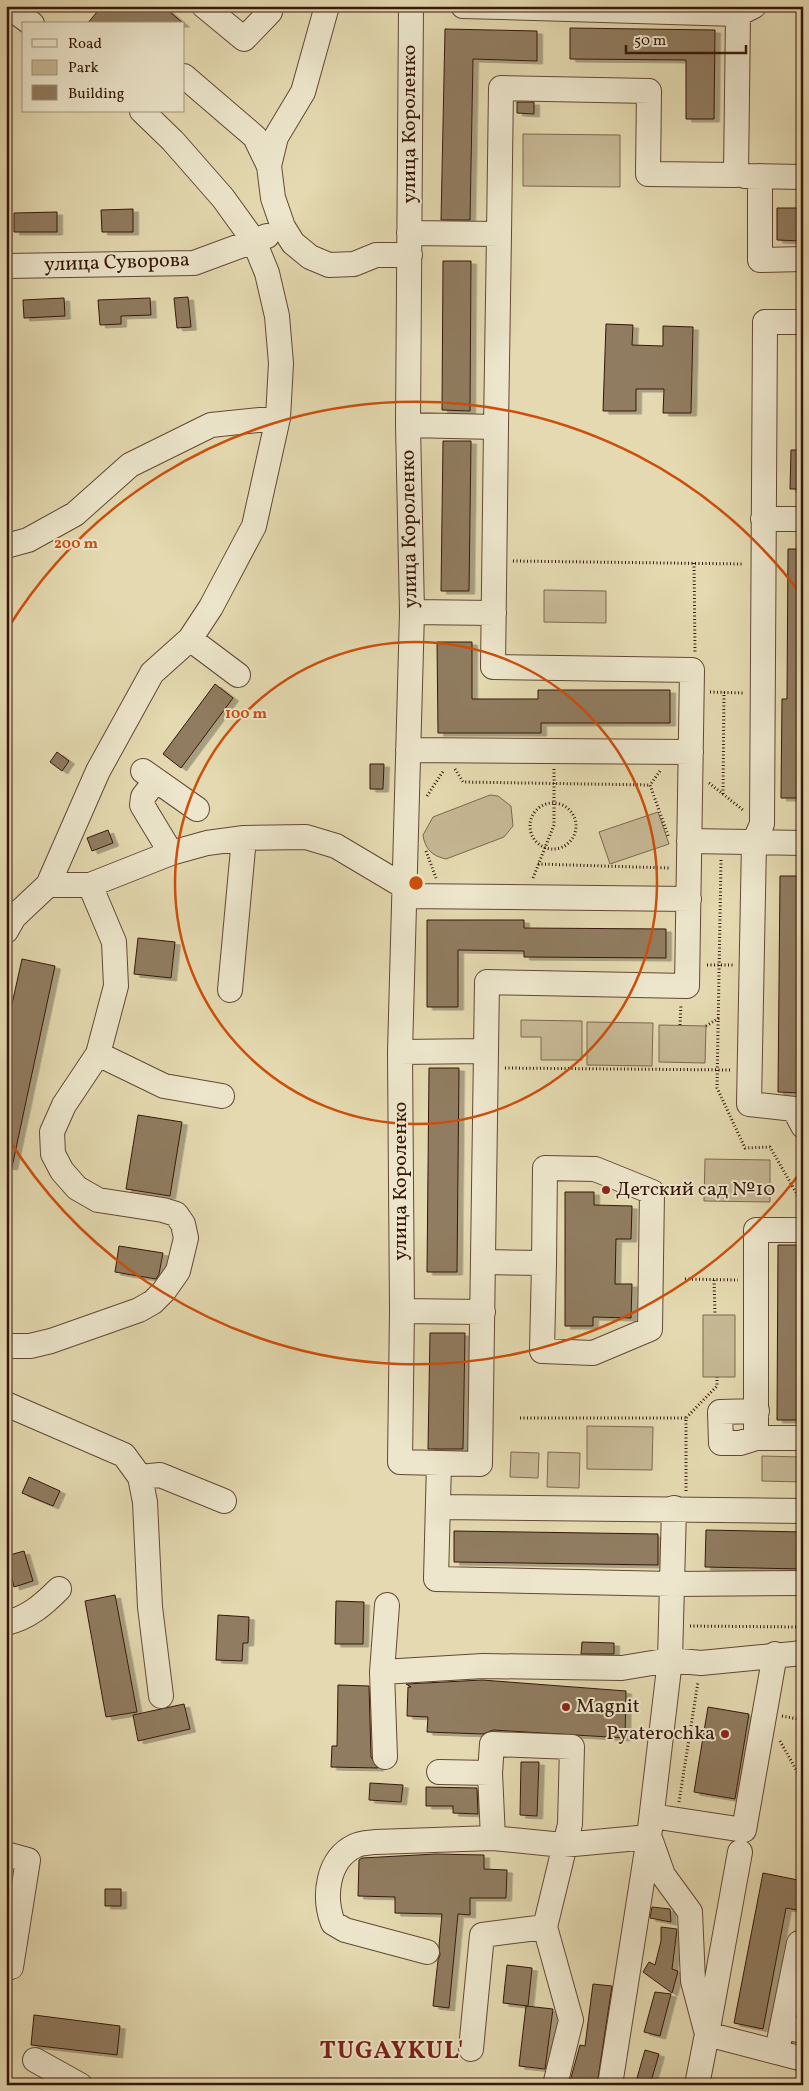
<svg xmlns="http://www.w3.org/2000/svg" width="809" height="2091" font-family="Vollkorn,serif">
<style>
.green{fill:#c6b894;stroke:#7e684f}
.building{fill:#907c60;stroke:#36170a;filter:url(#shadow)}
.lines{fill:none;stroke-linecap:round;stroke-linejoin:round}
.minor-casing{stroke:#624834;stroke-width:26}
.path{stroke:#36170a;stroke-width:3;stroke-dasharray:1 2.5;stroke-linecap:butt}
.minor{stroke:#ede6cc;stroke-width:24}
.ring{fill:none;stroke:#cd4f0c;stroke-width:2.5}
.poi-dot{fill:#8f2418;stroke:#ede6cc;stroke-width:2}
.labels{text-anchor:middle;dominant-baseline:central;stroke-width:4;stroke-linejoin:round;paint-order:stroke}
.street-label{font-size:20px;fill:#36170a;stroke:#ede6cc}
.poi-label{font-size:20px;fill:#36170a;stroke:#ede6cc;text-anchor:start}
.district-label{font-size:25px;font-weight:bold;letter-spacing:1px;fill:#7a1f14;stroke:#ede6cc}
.centre{fill:#cd4f0c;stroke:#ede6cc;stroke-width:2.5}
.ring-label{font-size:15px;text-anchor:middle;font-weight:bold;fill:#cd4f0c;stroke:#ede6cc;stroke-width:4;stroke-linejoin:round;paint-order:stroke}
</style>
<defs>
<filter id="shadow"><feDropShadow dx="5.5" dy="3" stdDeviation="0" flood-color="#0004"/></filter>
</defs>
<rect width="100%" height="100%" fill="#e4d9b0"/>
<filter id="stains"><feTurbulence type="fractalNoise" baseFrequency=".004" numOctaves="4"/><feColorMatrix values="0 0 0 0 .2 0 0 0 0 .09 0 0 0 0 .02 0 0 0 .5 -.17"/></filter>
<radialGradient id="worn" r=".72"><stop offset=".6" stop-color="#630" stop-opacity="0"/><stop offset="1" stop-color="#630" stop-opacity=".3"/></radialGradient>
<path class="green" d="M 523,134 L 620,135 L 620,187 L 523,186 Z
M 544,590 L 606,591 L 606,623 L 544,622 Z
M 490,795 L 498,796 L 511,806 L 513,826 L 504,837 L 446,859 C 432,856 425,849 423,835 L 433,817 Z
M 658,812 L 669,844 L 610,864 L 599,832 Z
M 521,1020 L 582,1021 L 582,1060 L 541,1060 L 541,1037 L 521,1037 Z
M 587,1022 L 653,1023 L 652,1066 L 587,1065 Z
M 659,1025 L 706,1026 L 705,1063 L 659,1062 Z
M 705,1159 L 770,1160 L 770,1202 L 704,1201 Z
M 703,1315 L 735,1315 L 735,1377 L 703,1377 Z
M 587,1426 L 653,1427 L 652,1470 L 587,1469 Z
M 511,1452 L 539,1453 L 538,1478 L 510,1477 Z
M 548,1452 L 580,1453 L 579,1488 L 547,1487 Z
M 762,1456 L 803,1457 L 803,1482 L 762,1481 Z"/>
<path class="building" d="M 102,6 L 163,6 L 184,24 L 87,24 Z
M 570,28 L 715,30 L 714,119 L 686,119 L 686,60 L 570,59 Z
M 445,29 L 537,31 L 537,61 L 473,59 L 470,220 L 441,220 Z
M 517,102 L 534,102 L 534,114 L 517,113 Z
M 777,208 L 803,208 L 803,241 L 777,240 Z
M 133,209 L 133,232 L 102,232 L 101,210 Z
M 57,212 L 57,232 L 14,232 L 14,213 Z
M 443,261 L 471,261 L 470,411 L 442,410 Z
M 188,297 L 191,327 L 177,328 L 174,298 Z
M 64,298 L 65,316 L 24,318 L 23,300 Z
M 150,298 L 151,315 L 121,316 L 121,324 L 100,325 L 98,300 Z
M 606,324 L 633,325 L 632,345 L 663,346 L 663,326 L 693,327 L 691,413 L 663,413 L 664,389 L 636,389 L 636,411 L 603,411 Z
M 443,441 L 471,441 L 469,591 L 441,591 Z
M 791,450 L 803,450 L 803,489 L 790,489 Z
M 788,549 L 803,549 L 803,798 L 781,798 L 782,699 L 787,699 Z
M 437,642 L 472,642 L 472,699 L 538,699 L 538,690 L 670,690 L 670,723 L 541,723 L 541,733 L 438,733 Z
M 215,684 L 233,698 L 181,768 L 163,754 Z
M 57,752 L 69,761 L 62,771 L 50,762 Z
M 370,764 L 384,764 L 383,789 L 370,789 Z
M 108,830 L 113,843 L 92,851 L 87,838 Z
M 780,876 L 803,876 L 803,1093 L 778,1092 Z
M 427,920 L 524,920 L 524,928 L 666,929 L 666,958 L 524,957 L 524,951 L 458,950 L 458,1007 L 427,1007 Z
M 138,938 L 175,942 L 171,978 L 134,974 Z
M 22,959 L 55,966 L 12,1167 L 6,1166 L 6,1031 Z
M 429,1068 L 459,1068 L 457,1272 L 427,1272 Z
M 138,1115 L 182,1122 L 170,1196 L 126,1189 Z
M 565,1192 L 594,1192 L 594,1205 L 632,1206 L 631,1239 L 616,1239 L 615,1284 L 632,1284 L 631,1318 L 593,1317 L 593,1326 L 565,1326 Z
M 778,1245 L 803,1245 L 803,1420 L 777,1420 Z
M 119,1246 L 163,1253 L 159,1274 L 156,1279 L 115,1272 Z
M 430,1333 L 465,1333 L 463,1449 L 428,1449 Z
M 29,1477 L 60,1491 L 53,1506 L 22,1493 Z
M 706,1530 L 803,1532 L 803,1569 L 705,1567 Z
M 454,1531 L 658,1534 L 658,1565 L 454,1562 Z
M 24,1551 L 33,1581 L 14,1587 L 6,1556 Z
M 115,1595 L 137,1712 L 106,1717 L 85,1601 Z
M 336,1601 L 364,1602 L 363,1644 L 335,1644 Z
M 218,1615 L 249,1617 L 248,1643 L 243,1643 L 242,1661 L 216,1660 Z
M 582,1642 L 614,1643 L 614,1654 L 581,1654 Z
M 482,1680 L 626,1691 L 625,1738 L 493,1730 L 483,1734 L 427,1732 L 428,1717 L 407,1716 L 408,1687 L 411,1687 L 406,1684 Z
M 338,1685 L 369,1686 L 371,1757 L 378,1768 L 331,1767 L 332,1746 L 337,1746 Z
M 184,1704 L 190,1729 L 138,1741 L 133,1715 Z
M 708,1707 L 749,1714 L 735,1799 L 694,1792 Z
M 521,1762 L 539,1762 L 537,1816 L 520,1815 Z
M 370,1783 L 403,1785 L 401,1802 L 369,1800 Z
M 426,1787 L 477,1788 L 478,1814 L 453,1813 L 453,1806 L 426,1806 Z
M 436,1854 L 484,1855 L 484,1869 L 507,1870 L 506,1898 L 470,1898 L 470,1915 L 458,1914 L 449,2008 L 433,2006 L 438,1960 L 440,1955 L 439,1946 L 442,1914 L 395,1913 L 395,1897 L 358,1896 L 359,1860 L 362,1858 Z
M 763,1873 L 803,1881 L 803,1911 L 786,1908 L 763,2029 L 734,2023 Z
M 105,1889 L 121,1889 L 121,1906 L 105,1906 Z
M 652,1907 L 670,1909 L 671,1922 L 650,1918 Z
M 661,1927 L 677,1929 L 672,1969 L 678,1971 L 672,1993 L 643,1972 L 649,1962 L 655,1965 L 661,1941 Z
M 507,1965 L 532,1968 L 528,2006 L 503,2003 Z
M 593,1984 L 612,1986 L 597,2085 L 569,2085 L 580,2045 L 585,2046 Z
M 655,1992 L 671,1994 L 660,2036 L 644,2032 Z
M 526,2006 L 553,2009 L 545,2069 L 519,2066 Z
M 34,2015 L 120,2026 L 117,2055 L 31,2045 Z
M 645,2050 L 659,2054 L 650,2085 L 635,2085 Z"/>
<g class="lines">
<defs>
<path id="minor" d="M 8,6 L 32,24
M 204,6 L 244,39 L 270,12
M 327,6 L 303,92 L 276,137 L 269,166 L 273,198 L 283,227 L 293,243 L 310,257 L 329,265 L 354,264 L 376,255 L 410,255
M 463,6 L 738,14 L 754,6
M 184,76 L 255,137 L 269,166
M 745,176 L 803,177
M 760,176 L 760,260 L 803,259
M 409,233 L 499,234 L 501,88 L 649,91 L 648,174 L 736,175 L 738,14
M 6,266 L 194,263 L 267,236
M 803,322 L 765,322 L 762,824 L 754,842 L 749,1104 L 794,1109 L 803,1126
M 408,425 L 496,427 L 493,667 L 692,670 L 687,986 L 487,982 L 480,1464 L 400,1462 L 402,1311 L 400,1052 L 412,612 L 408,425 L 411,6
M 496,427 L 499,234
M 763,519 L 803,519
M 6,546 L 28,540 L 75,514 L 130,465 L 211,425 L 278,418
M 412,612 L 494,613
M 190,639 L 238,675
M 408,750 L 691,752
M 143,771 L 197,809
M 156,780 L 143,797 L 142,805 L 171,853
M 689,841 L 803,843
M 48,885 L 90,885 L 171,853 L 207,843 L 244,838 L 306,837 L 336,846 L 405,887
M 405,896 L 689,899
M 6,931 L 14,917 L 48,885 L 98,771 L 152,673 L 190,639 L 211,607 L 254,526 L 278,418 L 281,363 L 277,316 L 267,273 L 254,241 L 223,198 L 173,141 L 142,111
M 230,990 L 244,838
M 400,1052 L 486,1051
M 98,1054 L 164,1086 L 222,1096
M 803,1230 L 756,1230 L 756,1438 L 803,1438
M 484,1262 L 544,1263 L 542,1351 L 593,1353 L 650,1329 L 652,1192 L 595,1169 L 545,1168 L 544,1263
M 402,1311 L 483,1312
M 6,1346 L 30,1346 L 51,1341 L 139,1310 L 153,1302 L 164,1291 L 178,1271 L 186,1238 L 183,1224 L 176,1214 L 163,1210 L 98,1200 L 77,1188 L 62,1171 L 53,1154 L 52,1132 L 64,1105 L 98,1054 L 116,986 L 114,942 L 90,885
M 6,1404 L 124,1455 L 140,1477 L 145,1502 L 150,1607 L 161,1696
M 756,1438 L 740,1443 L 721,1443 L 720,1412 L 757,1411
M 439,1463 L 436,1579 L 672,1584 L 803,1583
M 140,1477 L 160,1475 L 224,1501
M 438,1507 L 803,1511
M 387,1605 L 382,1672 L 483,1666 L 622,1668 L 670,1660 L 701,1663 L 803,1653
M 6,1623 C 28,1618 43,1605 59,1589
M 382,1672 L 385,1757
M 439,1772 L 490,1773 L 493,1838
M 652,1816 L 744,1830 L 775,1654
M 651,1841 L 663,1875 L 690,1912 L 693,1981 L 707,2034 L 697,2085
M 740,1852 L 707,2034 L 803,2059
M 6,1854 L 28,1860 L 11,1967 L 6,1968
M 545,1927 L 571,2020 L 555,2085
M 427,1952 L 345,1930 L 333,1923 C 323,1897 327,1859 355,1846 C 360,1843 369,1843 375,1842 L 493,1838 L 563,1845 L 649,1837
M 783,2027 L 803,2031
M 471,2049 L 482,1935 L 545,1927 L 570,1824 L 572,1747 L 492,1744 L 490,1773
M 777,2051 L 799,1943 L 803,1943
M 35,2060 L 80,2085
M 610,2085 L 649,1837 L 670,1660 L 674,1508"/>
</defs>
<use href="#minor" class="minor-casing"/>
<path class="path" d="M 513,561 L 744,564
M 694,563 L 695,653
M 710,692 L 744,693
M 455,769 L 463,782 L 650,785
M 660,771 L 650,785 L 669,838
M 709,783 L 743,810
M 723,794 L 724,692
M 427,796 L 444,770
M530 826a23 23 0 1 1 46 0a23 23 0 1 1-46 0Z
M 426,851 L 436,878
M 721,860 L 717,1088 L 745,1148 L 770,1147 L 798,1196 L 803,1196
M 538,864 L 669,868
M 533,878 L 554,825 L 554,769
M 707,965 L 733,965
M 680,1025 L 681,1004
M 706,1026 L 719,1018
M 505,1068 L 731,1070
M 685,1279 L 738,1280
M 714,1280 L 715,1315
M 520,1418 L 686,1418
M 686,1491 L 686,1418 L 717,1386 L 717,1377
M 690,1626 L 797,1627 L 803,1623
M 782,1716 L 803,1720
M 780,1741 L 803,1782
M 679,1802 L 698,1682"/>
<use href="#minor" class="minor"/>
</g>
<g class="ring">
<circle cx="416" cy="883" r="241"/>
<path d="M803 1169A481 481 0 0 1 8 1138M8 628A481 481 0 0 1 803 597"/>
</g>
<g class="poi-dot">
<circle cx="606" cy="1190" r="5"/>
<circle cx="566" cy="1707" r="5"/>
<circle cx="725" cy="1734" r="5"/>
</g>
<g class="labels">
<g class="street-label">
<text transform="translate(410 124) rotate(-90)">улица Короленко</text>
<text transform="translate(117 263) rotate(-2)">улица Суворова</text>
<text transform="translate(410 529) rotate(-91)">улица Короленко</text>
<text transform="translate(401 1181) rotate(-90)">улица Короленко</text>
</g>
<g class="poi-label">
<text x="616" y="1190">Детский сад №10</text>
<text x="576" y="1707">Magnit</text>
<text x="715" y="1734" text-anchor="end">Pyaterochka</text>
</g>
<g class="district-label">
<text x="392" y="2051">TUGAYKUL'</text>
</g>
</g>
<circle cx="416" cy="883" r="8" class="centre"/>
<g class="ring-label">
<text x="76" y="548">200 m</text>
<text x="246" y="718">100 m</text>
</g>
<rect width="809" height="2091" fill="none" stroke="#e4d9b0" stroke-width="25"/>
<rect x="8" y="8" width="794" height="2076" fill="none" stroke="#36170a" stroke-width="2.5"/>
<rect x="12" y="12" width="784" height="2066" fill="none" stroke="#36170a"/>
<rect x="22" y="22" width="162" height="90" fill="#ede6cc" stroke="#a4937e"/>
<rect x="32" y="39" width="25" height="8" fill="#ede6cc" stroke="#a4937e"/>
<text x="68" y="48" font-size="15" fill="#36170a">Road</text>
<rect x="32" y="60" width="25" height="15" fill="#c6b894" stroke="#a4937e"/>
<text x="68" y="72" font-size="15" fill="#36170a">Park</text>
<rect x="32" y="85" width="25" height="15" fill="#907c60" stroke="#a4937e"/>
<text x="68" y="98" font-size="15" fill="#36170a">Building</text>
<path d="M626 45v8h120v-8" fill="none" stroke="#36170a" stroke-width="2.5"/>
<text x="634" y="45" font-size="15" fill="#36170a" stroke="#ede6cc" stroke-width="4" paint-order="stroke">50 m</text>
<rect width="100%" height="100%" filter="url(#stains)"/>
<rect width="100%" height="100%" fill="url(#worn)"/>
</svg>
